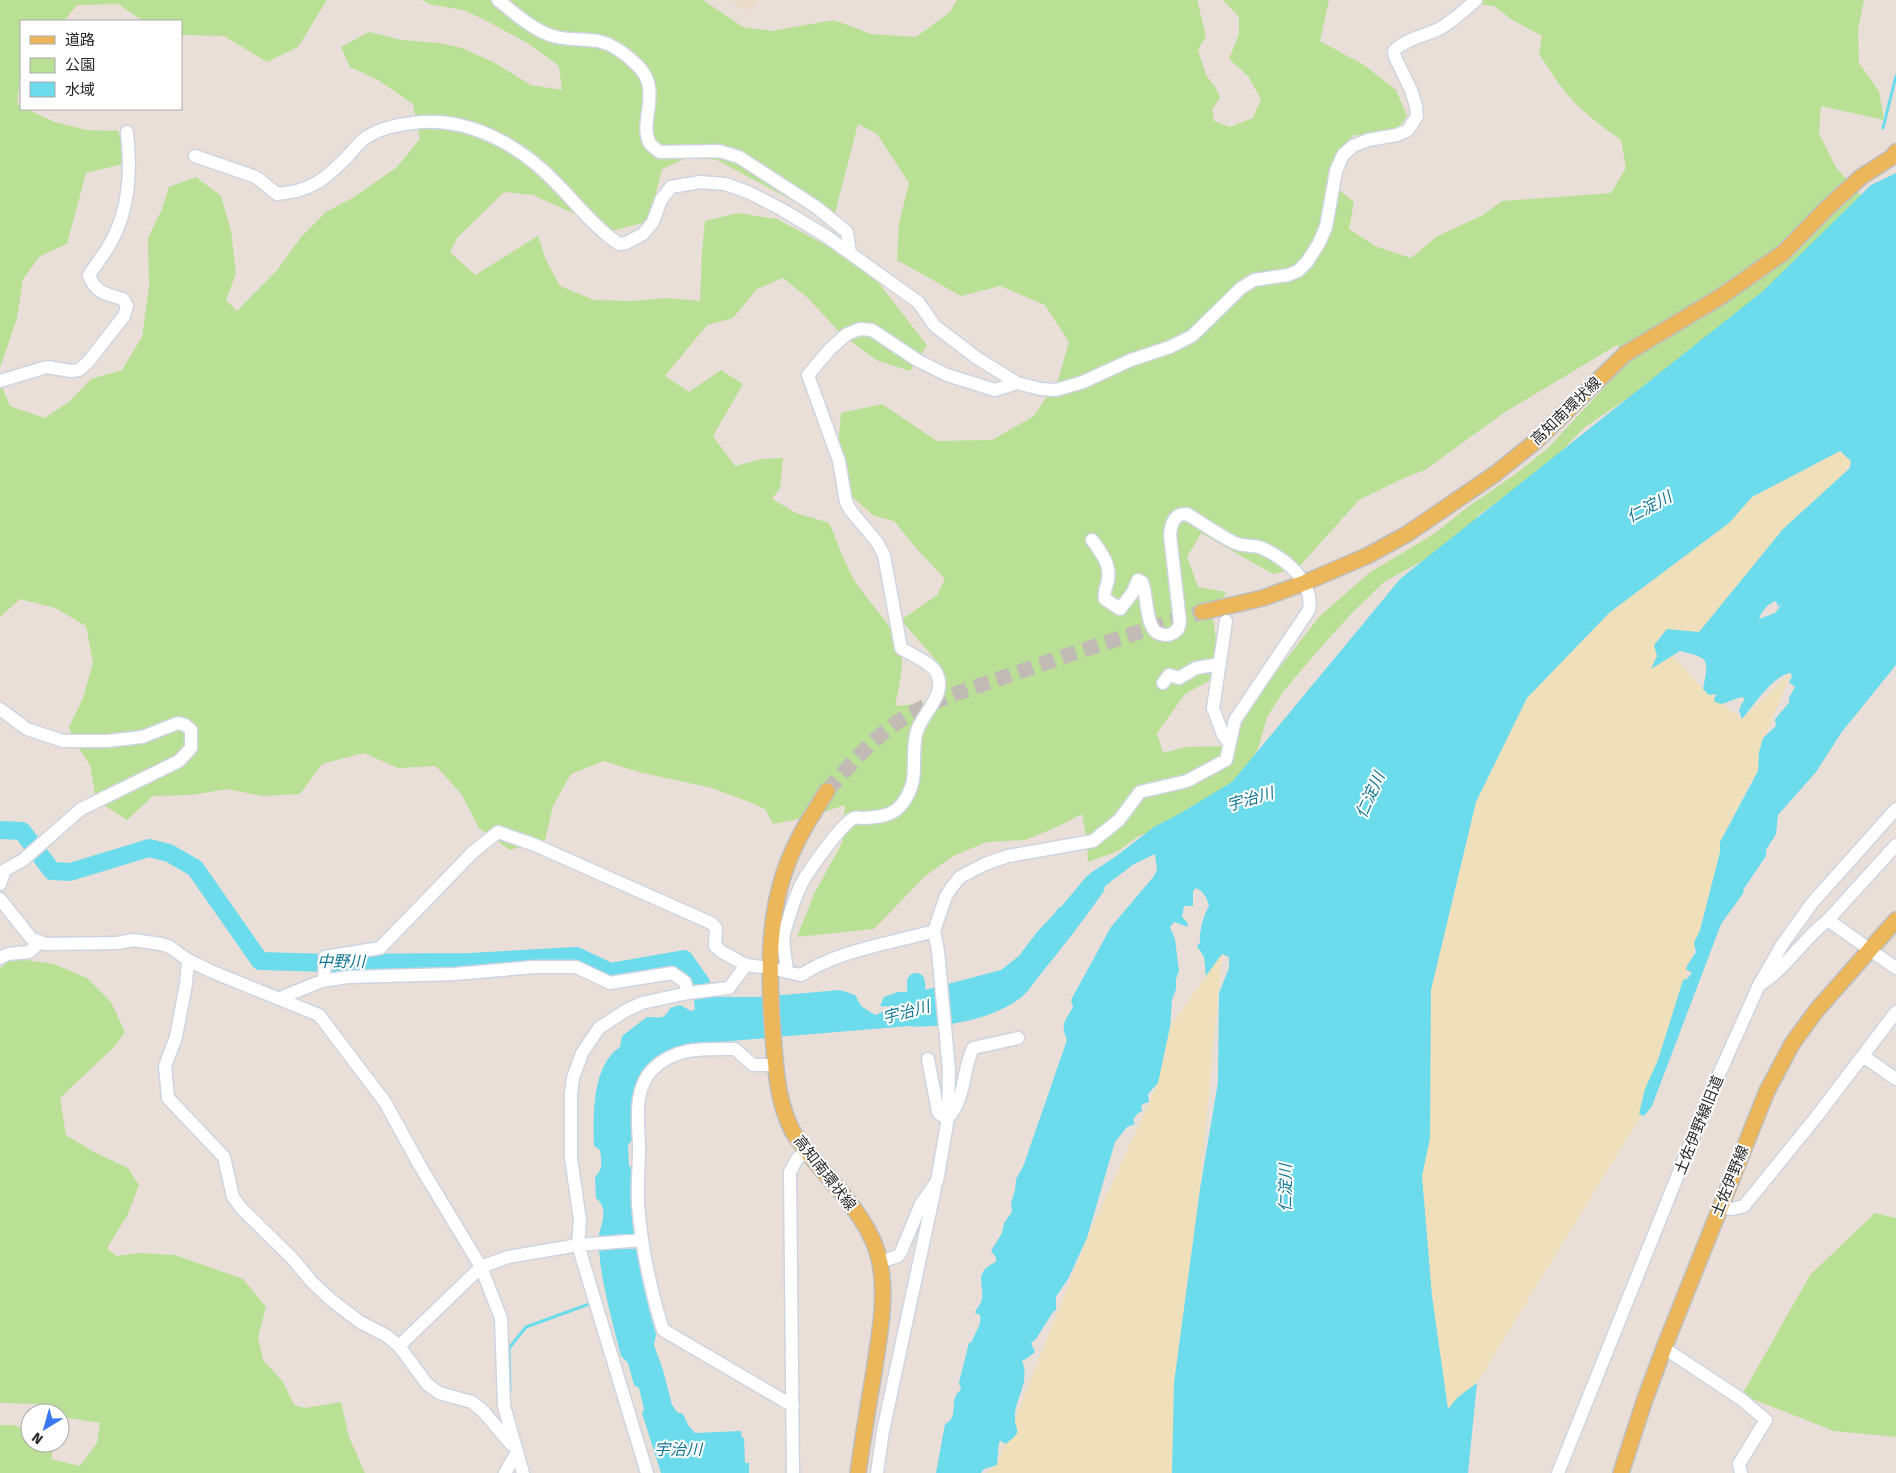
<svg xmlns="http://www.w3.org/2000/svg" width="1896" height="1473" font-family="'Fira Sans','Noto Sans JP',sans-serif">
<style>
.education{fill:#ebdac7}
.green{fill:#b9e095;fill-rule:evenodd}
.sand{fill:#efdfbb}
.water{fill:#6cdbeb;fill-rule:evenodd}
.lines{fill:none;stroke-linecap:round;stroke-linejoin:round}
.stream{stroke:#6cdbeb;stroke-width:3}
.river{stroke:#6cdbeb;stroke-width:18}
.major-tunnel{stroke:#c2bab5;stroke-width:15;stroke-dasharray:15 8;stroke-linecap:butt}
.minor-casing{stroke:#ced4e0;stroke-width:15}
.major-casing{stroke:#bebebe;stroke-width:18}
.minor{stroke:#fff;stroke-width:12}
.major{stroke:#ecb65a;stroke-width:15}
.labels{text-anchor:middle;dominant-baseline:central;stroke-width:4;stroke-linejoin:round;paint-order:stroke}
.street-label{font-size:15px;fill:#272727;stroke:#fff}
.water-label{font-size:16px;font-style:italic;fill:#107792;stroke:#fff}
</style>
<rect width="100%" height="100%" fill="#e9dfd8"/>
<path class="education" d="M 729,0 L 759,0 L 748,11 Z"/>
<path class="green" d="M 0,0 L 327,0 L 298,47 L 267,62 L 224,36 L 181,35 L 181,21 L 143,21 L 118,4 L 77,5 L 64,21 L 21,21 L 21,75 L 20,76 L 17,104 L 21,106 L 21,109 L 26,109 L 55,122 L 86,130 L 118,131 L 127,163 L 86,173 L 67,244 L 40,256 L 23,279 L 17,318 L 0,368 Z
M 422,0 L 703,0 L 743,27 L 772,31 L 834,20 L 871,34 L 916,37 L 950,12 L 957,0 L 1197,0 L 1206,36 L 1198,50 L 1206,75 L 1216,88 L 1220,98 L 1212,109 L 1214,121 L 1230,127 L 1253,118 L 1261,99 L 1248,76 L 1229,59 L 1239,34 L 1239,17 L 1223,0 L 1329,0 L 1320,41 L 1364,65 L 1396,90 L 1407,116 L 1392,137 L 1354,135 L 1338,152 L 1328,177 L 1338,189 L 1354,202 L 1349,229 L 1375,246 L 1411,258 L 1436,237 L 1483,215 L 1502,201 L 1611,193 L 1626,168 L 1621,140 C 1600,125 1579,110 1563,89 C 1554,78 1547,65 1539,54 L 1542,36 L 1511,19 L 1494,6 L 1471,3 L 1471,0 L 1864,0 L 1858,30 L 1859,63 L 1879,91 L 1884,120 L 1821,106 L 1819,133 L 1835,166 L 1862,197 L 1844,227 L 1650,383 L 1585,427 L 1542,471 L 1480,514 L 1464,531 L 1440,551 L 1384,582 L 1351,614 L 1315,654 L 1283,692 L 1267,717 L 1258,749 L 1241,775 L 1223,795 L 1163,827 L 1137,837 L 1118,851 L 1088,862 L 1087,842 L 1082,814 L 1057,827 L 1025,840 L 987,842 L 953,856 L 924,877 L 874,929 L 797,937 L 814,894 L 842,843 L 845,805 L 808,817 L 773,824 L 765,809 L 752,803 L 712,788 L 639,772 L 604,761 L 571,774 L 553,806 L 545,840 L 510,850 L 479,828 L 462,795 L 436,766 L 398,768 L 364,753 L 322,764 L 300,794 L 263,796 L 227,789 L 191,795 L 153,796 L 127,820 L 96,800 L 90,765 L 75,742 L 69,727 L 83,698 L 93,663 L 86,626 L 55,608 L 20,599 L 0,617 L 0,382 L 10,406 L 44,418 L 69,402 L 91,379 L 122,370 L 142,337 L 149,287 L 148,238 L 162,209 L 169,187 L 196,177 L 221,196 L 231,231 L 236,274 L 226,300 L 237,311 L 278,269 L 301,237 L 326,212 L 354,197 L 397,167 L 420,139 L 413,104 L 378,80 L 350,67 L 341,47 L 369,32 L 401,40 L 439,43 L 462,48 L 495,63 L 531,85 L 562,90 L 559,66 L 529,44 L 485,20 L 463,10 L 429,4 ZM 858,124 L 877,134 L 909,183 L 899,223 L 897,260 L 961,296 L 1000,286 L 1045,305 L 1069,342 L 1058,380 L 1034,416 L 992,440 L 937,441 L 882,404 L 841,413 L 838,447 L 839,485 L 874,516 L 894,521 L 917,549 L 945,579 L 937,595 L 901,620 L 941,666 L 926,703 L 895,706 C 898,693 905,661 901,649 C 892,623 866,601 852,576 C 843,559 837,540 829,523 L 796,513 L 772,499 L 780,488 L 783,458 L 762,459 L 735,466 L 713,436 L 743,384 L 721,370 L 689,392 L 665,376 L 707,325 L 733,318 L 757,289 L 783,278 L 809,299 L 840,333 L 876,360 L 910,371 L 927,345 L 874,277 L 833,249 L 777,219 L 738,213 L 705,221 L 702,251 L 700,301 L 666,298 L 633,301 L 594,300 L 560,286 L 546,260 L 538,236 L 475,275 L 450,252 L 457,238 L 504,192 L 533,195 L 612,231 L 657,219 L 655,197 L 662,169 L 689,157 L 717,160 L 793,201 L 835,213 ZM 1617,345 L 1630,360 L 1548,448 L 1517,473 L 1465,509 L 1434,534 L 1369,573 L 1319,617 L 1249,707 L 1232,746 L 1186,747 L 1163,753 L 1157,733 L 1185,694 L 1216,677 L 1218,654 L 1213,618 L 1226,592 L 1198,587 L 1187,557 L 1201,533 L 1273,574 L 1298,568 L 1359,500 L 1404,478 L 1425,470 L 1505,412 Z
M 25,960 L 54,964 L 87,978 L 111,1002 L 125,1032 L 114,1047 L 60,1098 L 66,1135 L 94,1152 L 128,1168 L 139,1185 L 127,1216 L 107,1248 L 116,1256 L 140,1253 L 175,1255 L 243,1279 L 266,1307 L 258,1337 L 263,1360 L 283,1382 L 294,1405 L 305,1408 L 341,1402 L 349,1437 L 365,1473 L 0,1473 L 0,1425 L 14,1425 L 30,1432 L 30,1443 L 54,1443 L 51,1459 L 80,1466 L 97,1443 L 100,1423 L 62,1417 L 60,1413 L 56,1413 L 40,1404 L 0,1403 L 0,968 L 9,961 Z
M 1875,1213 L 1896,1218 L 1896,1437 L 1834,1431 L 1742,1395 L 1810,1275 Z"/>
<path class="sand" d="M 1840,451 L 1851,461 L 1845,472 L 1699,632 L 1667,629 L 1658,639 L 1703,689 L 1742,719 L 1791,672 L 1759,752 L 1758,771 L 1749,785 L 1720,842 L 1720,852 L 1700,930 L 1641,1116 L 1477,1383 L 1458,1397 L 1448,1409 L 1432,1296 L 1422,1176 L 1431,990 L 1476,802 L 1527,698 L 1609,613 L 1754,496 Z
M 1222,953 L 1200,1189 L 1174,1383 L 1172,1473 L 986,1473 L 997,1465 L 1087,1238 L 1158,1083 L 1170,1027 Z"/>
<path class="water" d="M 1896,173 L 1896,665 L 1841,733 L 1816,772 L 1778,815 L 1776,834 L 1766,850 L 1766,856 L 1743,890 L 1744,892 L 1721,924 L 1652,1106 L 1644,1116 L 1639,1114 L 1645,1089 L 1658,1060 L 1683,980 L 1687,979 L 1692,973 L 1686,969 L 1687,966 L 1696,952 L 1694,943 L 1700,930 L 1720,852 L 1720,842 L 1758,771 L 1759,752 L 1763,738 L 1776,726 L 1775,719 L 1789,703 L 1789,698 L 1795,687 L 1789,682 L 1792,677 L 1791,673 C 1774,674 1753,706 1742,719 L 1739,710 L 1745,698 L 1741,697 L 1722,704 L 1715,702 L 1714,699 L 1717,694 L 1709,695 L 1703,689 C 1709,659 1710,658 1680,651 L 1651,669 L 1657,656 L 1654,645 L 1667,629 L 1699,632 L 1783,529 L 1850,468 L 1851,461 L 1840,451 L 1752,497 L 1729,523 L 1609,613 L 1527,698 L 1476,802 L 1431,990 L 1430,1138 L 1422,1176 L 1432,1296 L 1448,1409 L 1458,1397 L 1477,1383 L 1468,1473 L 1172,1473 L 1174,1383 L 1200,1189 L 1218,1082 L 1219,993 L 1229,968 L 1229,957 L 1222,954 L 1206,976 L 1204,957 L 1197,946 L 1200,943 C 1199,932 1203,916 1209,906 C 1206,896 1205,893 1196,888 L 1193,891 L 1193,906 L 1184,906 L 1182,917 L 1187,922 L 1188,927 L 1174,922 L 1170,927 L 1175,939 L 1179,971 L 1176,979 L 1176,989 L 1172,1000 L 1170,1027 L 1158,1083 L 1148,1094 L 1149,1102 L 1143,1104 L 1141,1107 L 1142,1111 L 1137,1114 L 1133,1120 L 1135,1124 L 1127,1127 L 1115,1142 L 1087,1238 L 1068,1279 L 1056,1297 L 1056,1310 L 1053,1312 L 1036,1339 L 1031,1343 L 1035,1352 L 1026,1359 L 1022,1360 C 1031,1386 1013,1398 1015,1421 C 1015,1425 1018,1428 1017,1433 C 1015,1437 1009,1441 1006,1444 L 1001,1441 L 999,1442 L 997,1465 L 984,1469 L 981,1473 L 936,1473 L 945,1424 C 958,1418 951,1406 956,1395 C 957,1393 960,1391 961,1389 L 959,1382 L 969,1343 L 972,1342 C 974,1333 982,1326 980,1315 L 975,1313 C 976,1308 981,1305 982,1299 C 984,1281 973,1273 996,1262 L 996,1257 L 991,1251 L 1002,1233 L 1004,1223 L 1012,1212 L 1011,1203 L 1015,1190 L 1016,1179 L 1023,1167 L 1067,1040 C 1060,1024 1065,1021 1073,1007 L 1071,1000 L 1111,927 L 1154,876 L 1157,870 L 1155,854 L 1134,864 L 1105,886 L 1104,891 C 1085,918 1065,944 1044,970 C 1036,979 1029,992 1019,999 C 992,1019 942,1029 909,1026 L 694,1044 L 676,1047 L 641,1073 L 631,1103 L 634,1138 L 628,1145 L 629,1166 L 637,1172 L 632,1178 L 631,1182 L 634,1185 L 642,1270 L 649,1310 L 656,1334 L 654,1345 L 663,1370 L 672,1405 L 677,1412 L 683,1414 L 688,1425 L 695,1433 L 741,1431 L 742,1438 L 744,1438 L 745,1463 L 749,1463 L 749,1473 L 661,1473 L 642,1413 L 644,1409 L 639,1388 L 634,1385 L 628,1363 L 621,1356 C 613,1324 604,1293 600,1261 C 600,1254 598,1248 598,1241 C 599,1226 611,1211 596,1198 L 595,1177 C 604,1169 601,1160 600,1150 L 594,1146 C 593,1116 592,1065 620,1047 L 622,1036 L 647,1017 C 659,1017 664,1021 670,1008 L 680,1005 L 691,1011 L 697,1009 L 699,997 L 759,997 L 840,990 L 855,995 L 861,1006 L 875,1015 L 894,1007 L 880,1006 L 884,997 L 898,992 L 921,991 L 1001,970 L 1019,956 L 1037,932 L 1055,913 L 1058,908 L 1061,907 L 1086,877 L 1092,872 L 1115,857 L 1154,827 L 1179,814 L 1232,782 L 1401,578 L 1763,291 L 1871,185 ZM 1776,601 L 1778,607 L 1782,604 L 1775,613 L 1759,619 C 1761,612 1768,603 1776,601 Z"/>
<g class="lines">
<path class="stream" d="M 1883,128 L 1896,76
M 510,1390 L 509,1348 L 526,1327 L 592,1303"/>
<path class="river" d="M 0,830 L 22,831 L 52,871 L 70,872 L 149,848 L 169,853 L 195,868 L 260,961 L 330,963 L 470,962 L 576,956 L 610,972 L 684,959 L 701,983 L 704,1009
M 916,982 L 917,1008"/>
<path class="major-tunnel" d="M 827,791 C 852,763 879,730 914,712 C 945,695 980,686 1013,674 C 1076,652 1139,632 1202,612"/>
<defs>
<path id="minor" d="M 498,0 C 515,13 533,31 556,37 C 569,40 584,39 598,41 C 612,44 627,55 637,65 C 663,89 639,120 649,142 C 651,146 656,149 660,152 L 719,151 L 739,157 L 816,207 L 847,232 L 850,253
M 195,156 L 256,177 L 277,194 C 312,191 324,180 348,156 C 353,150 358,144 364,139 C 380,127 402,124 422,122 C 473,119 522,147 556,183 C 577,204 594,227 619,244 L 626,243 L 643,234 L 653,222 L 661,200 L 671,187 L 700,182 L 725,184 L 748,192 L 781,209 L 826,236 L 918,302 L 935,326 L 977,358 L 1017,383 L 1041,389 L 1056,390 L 1083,382 L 1131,360 L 1170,347 L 1192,336 L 1241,288 L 1254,280 L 1288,275 L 1298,271 L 1307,262 L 1319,243 L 1326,227 L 1336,171 L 1343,155 L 1353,146 L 1368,140 L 1397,135 L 1408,130 L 1417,116 L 1416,106 L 1411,90 L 1395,57 L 1394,51 C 1405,39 1424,36 1439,29 C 1453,21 1465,10 1476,0
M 0,381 L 47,367 L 71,371 L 79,370 L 88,362 L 124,316 L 127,306 L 123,299 C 106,294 95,293 89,275 C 96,264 105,254 111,242 C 130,208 131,170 127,132
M 1226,621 L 1213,708 L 1223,735 L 1229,743
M 1163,683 L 1169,675 L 1179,678 L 1196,668 L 1220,664
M 0,709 L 27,729 L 63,741 L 107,741 L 142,737 L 178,723 L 185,725 L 191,730 L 191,748 L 179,761 L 81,809 L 23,860 L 5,870 L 0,884
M 0,899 L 31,938 L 45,944 L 117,943 L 133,940 L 161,944 L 170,947 L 188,960 L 213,972 L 319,1015 L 385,1102 L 420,1166 L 481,1267 L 501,1318 L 504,1406 L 523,1473
M 1828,920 L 1896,968
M 0,958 L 8,954 L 29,952 L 40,942
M 188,960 L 186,984 L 176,1037 L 165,1066 L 168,1098 L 224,1157 L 233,1197 L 242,1209 L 292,1258 L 312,1282 L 330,1299 L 360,1322 L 387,1336 L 399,1346 L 427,1384 L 439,1393 L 472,1402 L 483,1411 L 511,1444
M 787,972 C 786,960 782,945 784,934 C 788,919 794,901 800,887 C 806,874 841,824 854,818 C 857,817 861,818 865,818 C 879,817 893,816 902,804 C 922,778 909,758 917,731 C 923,712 948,694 936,672 C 930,662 911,655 901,648 L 884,555 L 877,542 L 851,511 L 846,502 L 839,461 L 808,375 L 830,349 L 847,334 L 860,329 L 872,330 L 917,360 L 947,375 L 995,390 L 1017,383
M 324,981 L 325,957 L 380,948 L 473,852 L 498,832 L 535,845 L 711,923 L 716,928 L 715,946 L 722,952 L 746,965 L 770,968 L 801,975 C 842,949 889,944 934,931
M 1761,984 C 1787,967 1803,939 1828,920 L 1896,845
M 280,998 L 322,981 L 348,977 L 455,974 L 534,967 L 576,967 L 610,983 L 672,973 L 685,982 L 688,993
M 1863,1056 L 1896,1079
M 928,1059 L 938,1112 L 941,1115 L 948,1118 C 966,1098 962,1071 973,1048 L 1018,1038
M 775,1065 L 753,1065 L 735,1049 C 706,1049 676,1046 653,1069 C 632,1090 639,1124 639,1149 C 639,1167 637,1185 638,1203 C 641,1247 650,1288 663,1330 L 793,1406
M 1720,1207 L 1733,1209 L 1744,1206 L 1817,1116 L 1896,1012
M 880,1262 L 898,1256 L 901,1252 L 921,1204 L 937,1181 L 948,1118 L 949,1070 L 938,951 L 934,931 L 946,896 L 952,887 L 960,877 L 985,864 L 1008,856 L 1093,841 L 1119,820 L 1140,792 L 1187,781 L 1226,760 L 1235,720 L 1309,610 C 1314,582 1287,560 1264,549 C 1256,544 1246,547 1238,544 C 1224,539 1201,522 1187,514 C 1174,513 1171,524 1170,535 L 1180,622 L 1178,629 C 1172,635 1168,636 1160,634 C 1145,630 1148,596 1142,582 L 1138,580 L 1133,592 L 1120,609 L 1105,599 C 1103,591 1107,587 1108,580 C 1111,564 1100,551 1092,540
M 399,1346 L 481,1267 L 508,1257 L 578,1245 L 642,1240
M 1664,1348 L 1741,1399 L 1766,1420 L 1739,1464 L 1741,1473
M 505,1473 L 517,1452
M 647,1473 L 578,1245 L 580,1220 L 571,1158 L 571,1095 L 573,1078 L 582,1053 L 599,1028 L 625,1011 L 642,1003 L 688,993 L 729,988 L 746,965
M 793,1473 L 790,1172 L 797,1159 L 807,1151
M 877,1473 L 883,1431 L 935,1188
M 1558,1473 L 1712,1090 L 1759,985 L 1782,945 L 1812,903 L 1896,809"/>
<path id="major" d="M 1202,612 L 1263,598 L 1304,583 L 1369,555 L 1407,534 L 1495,474 L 1536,441 L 1625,354 L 1720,297 L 1783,253 L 1827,208 L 1861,177 L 1892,157 L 1896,152
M 827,791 C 817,808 806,823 798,840 C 766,901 768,970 773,1036 C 776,1069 777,1102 793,1132 C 796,1138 802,1144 806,1150 C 832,1185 872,1219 880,1263 C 887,1299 879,1337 874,1372 C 868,1406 863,1439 858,1473
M 1621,1473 L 1644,1402 L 1664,1348 L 1767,1091 L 1792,1044 L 1816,1011 L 1896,920"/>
</defs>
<use href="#minor" class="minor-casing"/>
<use href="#major" class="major-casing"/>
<use href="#minor" class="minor"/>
<use href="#major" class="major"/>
</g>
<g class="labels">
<g class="street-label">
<text transform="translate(1566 411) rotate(-44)">高知南環状線</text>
<text transform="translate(1699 1125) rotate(-68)">土佐伊野線旧道</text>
<text transform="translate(825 1173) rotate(52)">高知南環状線</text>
<text transform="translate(1730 1181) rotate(-68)">土佐伊野線</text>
</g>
<g class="water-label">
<text transform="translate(1649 507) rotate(-28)">仁淀川</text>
<text transform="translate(1370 795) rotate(-66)">仁淀川</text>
<text transform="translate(1250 799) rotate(-16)">宇治川</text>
<text x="341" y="961">中野川</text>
<text transform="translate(906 1012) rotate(-15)">宇治川</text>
<text transform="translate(1285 1188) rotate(-90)">仁淀川</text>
<text x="678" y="1449">宇治川</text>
</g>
</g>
<rect x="20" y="20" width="162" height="90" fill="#ffffff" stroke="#a9a9a9"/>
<rect x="30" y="36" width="25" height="8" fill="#ecb65a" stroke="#a9a9a9"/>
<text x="65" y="45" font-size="15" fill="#272727">道路</text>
<rect x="30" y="58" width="25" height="15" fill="#b9e095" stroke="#a9a9a9"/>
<text x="65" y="70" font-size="15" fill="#272727">公園</text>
<rect x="30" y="82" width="25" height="15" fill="#6cdbeb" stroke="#a9a9a9"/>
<text x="65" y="95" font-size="15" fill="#272727">水域</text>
<g transform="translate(45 1428) rotate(217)"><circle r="24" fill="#ffffff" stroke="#a9a9a9"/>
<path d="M0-4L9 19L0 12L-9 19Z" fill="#3a77f5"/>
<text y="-8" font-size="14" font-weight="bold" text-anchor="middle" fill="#272727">N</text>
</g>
</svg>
